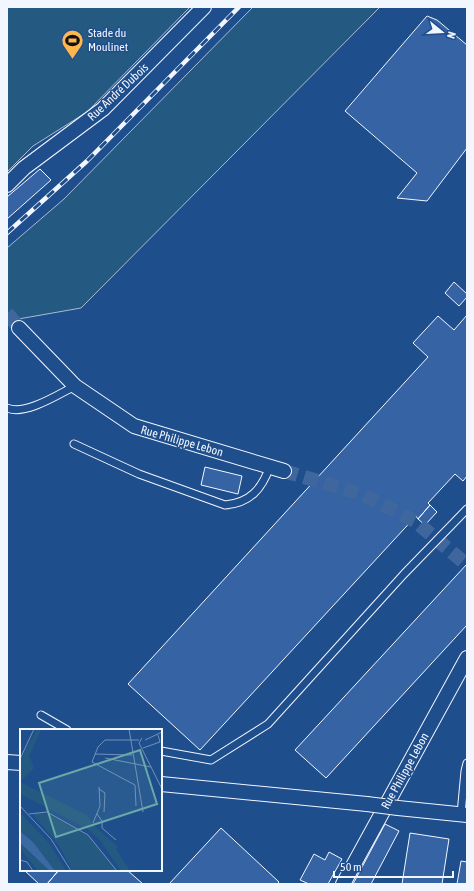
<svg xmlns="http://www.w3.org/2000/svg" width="474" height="891" font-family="'Asap Condensed',sans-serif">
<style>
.green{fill:#245a82;stroke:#a8bbd7}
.building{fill:#3563a3;stroke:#f2f6ff}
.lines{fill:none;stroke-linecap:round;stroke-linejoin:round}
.minor-tunnel{stroke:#3f679d;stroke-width:14;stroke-dasharray:14 7;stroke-linecap:butt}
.service-casing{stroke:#f2f6ff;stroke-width:9}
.minor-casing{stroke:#f2f6ff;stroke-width:16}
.service{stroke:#1f4e8c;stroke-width:7}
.minor{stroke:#1f4e8c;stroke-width:14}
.rail-casing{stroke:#f2f6ff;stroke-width:4.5}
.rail{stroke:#1f4e8c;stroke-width:3;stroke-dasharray:9;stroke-linecap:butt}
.minor-bridge-casing{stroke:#f2f6ff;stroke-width:16;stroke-linecap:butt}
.minor-bridge{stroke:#1f4e8c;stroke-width:14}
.labels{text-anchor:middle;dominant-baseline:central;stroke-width:3;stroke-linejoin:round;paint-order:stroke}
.poi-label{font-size:12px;fill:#f2f6ff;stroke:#1f4e8c;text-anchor:start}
.street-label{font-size:12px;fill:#f2f6ff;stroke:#1f4e8c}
.inset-road{fill:none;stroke:#7391ba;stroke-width:1}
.view{fill:#6aa9a8;fill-opacity:0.15;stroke:#6aa9a8;stroke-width:2}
.inset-edge{fill:none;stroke:#f2f6ff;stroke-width:2}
</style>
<rect width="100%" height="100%" fill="#1f4e8c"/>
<path class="green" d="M 7,7 L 190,7 L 87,112 L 33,146 L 7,172 Z
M 253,7 L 380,7 L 81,308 L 7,321 L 7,248 L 64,199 Z"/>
<path class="building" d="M 427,16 L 437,20 L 467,45 L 467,148 L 427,201 L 397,198 L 417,173 L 345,111 Z
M 40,169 L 51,180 L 7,219 L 7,197 Z
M 454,282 L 467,294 L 467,297 L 459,306 L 445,293 Z
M 467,315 L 467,476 L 463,481 L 455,474 L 428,503 L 430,505 L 418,519 L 416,516 L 200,750 L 128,684 L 428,357 L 413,343 L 438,316 L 454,330 Z
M 205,467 L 242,476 L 238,494 L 201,485 Z
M 430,505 L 437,512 L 425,525 L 418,519 Z
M 467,564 L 467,625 L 326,778 L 295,750 Z
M 385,824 L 399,831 L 371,884 L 353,884 Z
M 221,828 L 279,882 L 277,884 L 169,884 Z
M 410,833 L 449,839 L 442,884 L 402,884 Z
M 329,852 L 342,859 L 328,884 L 309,884 L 300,880 L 314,854 L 325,860 Z
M 461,861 L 467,862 L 467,884 L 457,884 Z
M 24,870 L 59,870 L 47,884 L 39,884 Z
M 59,870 L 127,870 L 143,884 L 47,884 Z"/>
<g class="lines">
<path class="minor-tunnel" d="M 7,313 L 19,328
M 284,471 L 361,494 L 415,521 L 467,565"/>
<defs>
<path id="service" d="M 7,408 C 25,416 59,394 75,386
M 74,444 L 139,474 L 225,505 C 250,503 262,489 270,466
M 41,715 L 67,730
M 161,751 L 211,760 L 268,724 L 404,574 L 467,509
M 461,814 L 465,771 L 467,763"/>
<path id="minor" d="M 7,185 L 24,168 L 103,109 L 204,7
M 19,328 L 75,386 L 134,426 L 284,471
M 7,762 L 21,763
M 161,784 L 367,804
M 398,808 L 467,815
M 343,884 L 467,658"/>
</defs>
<use href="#service" class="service-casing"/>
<use href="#minor" class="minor-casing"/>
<use href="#service" class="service"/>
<use href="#minor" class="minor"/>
<defs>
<path id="rail" d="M 7,233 L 87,161 L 239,7"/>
</defs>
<use href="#rail" class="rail-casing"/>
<use href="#rail" class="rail"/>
<defs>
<path id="minor-bridge" d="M 367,804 L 398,808"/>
</defs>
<use href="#minor-bridge" class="minor-bridge-casing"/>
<use href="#minor-bridge" class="minor-bridge"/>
</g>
<defs>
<symbol id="stadium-pin" viewBox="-11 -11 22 30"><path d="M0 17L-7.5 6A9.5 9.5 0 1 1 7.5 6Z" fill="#ffb74d" stroke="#1f4e8c"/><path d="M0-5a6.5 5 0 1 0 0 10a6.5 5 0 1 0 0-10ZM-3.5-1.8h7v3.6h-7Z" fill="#111"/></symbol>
</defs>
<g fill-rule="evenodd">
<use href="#stadium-pin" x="60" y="28" width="25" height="34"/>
</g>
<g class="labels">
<g class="poi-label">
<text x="88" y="33">Stade du<tspan x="88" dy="14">Moulinet</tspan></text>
</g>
<g class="street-label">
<text transform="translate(118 92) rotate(-43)">Rue André Dubois</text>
<text transform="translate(182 441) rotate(16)">Rue Philippe Lebon</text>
<text transform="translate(405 771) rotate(-61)">Rue Philippe Lebon</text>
</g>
</g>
<g transform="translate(20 729)">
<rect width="142" height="142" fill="#1f4e8c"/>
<path d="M 17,0 L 21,1 L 9,27 L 14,39 L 0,53 L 68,87 L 72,95 L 98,118 L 96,120 L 110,142 L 101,142 L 80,111 L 66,99 L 0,65 L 0,32 ZM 0,84 L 29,114 L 46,142 L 35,142 L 13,113 L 0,101 ZM 15,84 L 28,85 L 70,108 L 96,142 L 53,142 L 38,115 L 14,87 ZM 0,114 L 13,128 L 23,134 L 30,142 L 18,142 L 0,119 Z" fill="#245a82"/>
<path d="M 0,102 L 13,113 L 35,142 L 30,142 L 1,115 Z" fill="#3b69a3"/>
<path class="inset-road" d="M 109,0 L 123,83M 122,9 L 119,14 L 142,60M 125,11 L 142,3M 123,19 L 140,13 L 138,6M 75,25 L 112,26M 85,29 L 131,38M 0,30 L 14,0M 79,60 L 85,64 L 84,83M 0,77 L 31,110 L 51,142M 116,77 L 115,56 L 72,33 L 78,18 L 85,11 L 119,11M 9,85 L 27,83 L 68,106 L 97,142M 77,85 L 82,92 L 82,99 L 96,111M 73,94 L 80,77 L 79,58M 0,131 L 7,133 L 13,142"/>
<path class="view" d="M 120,21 L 137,75 L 36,108 L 19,54 Z"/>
<rect width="142" height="142" class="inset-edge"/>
</g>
<rect width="474" height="891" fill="none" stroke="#f2f6ff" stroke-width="16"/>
<g transform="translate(442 32) rotate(108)" stroke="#1f4e8c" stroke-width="3" paint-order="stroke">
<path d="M0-3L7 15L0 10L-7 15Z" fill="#f2f6ff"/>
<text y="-6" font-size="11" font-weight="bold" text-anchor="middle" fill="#f2f6ff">N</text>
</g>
<path d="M334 871v6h119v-6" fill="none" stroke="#f2f6ff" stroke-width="2"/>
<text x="340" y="871" font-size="12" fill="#f2f6ff" stroke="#1f4e8c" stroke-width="3" paint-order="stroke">50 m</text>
</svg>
